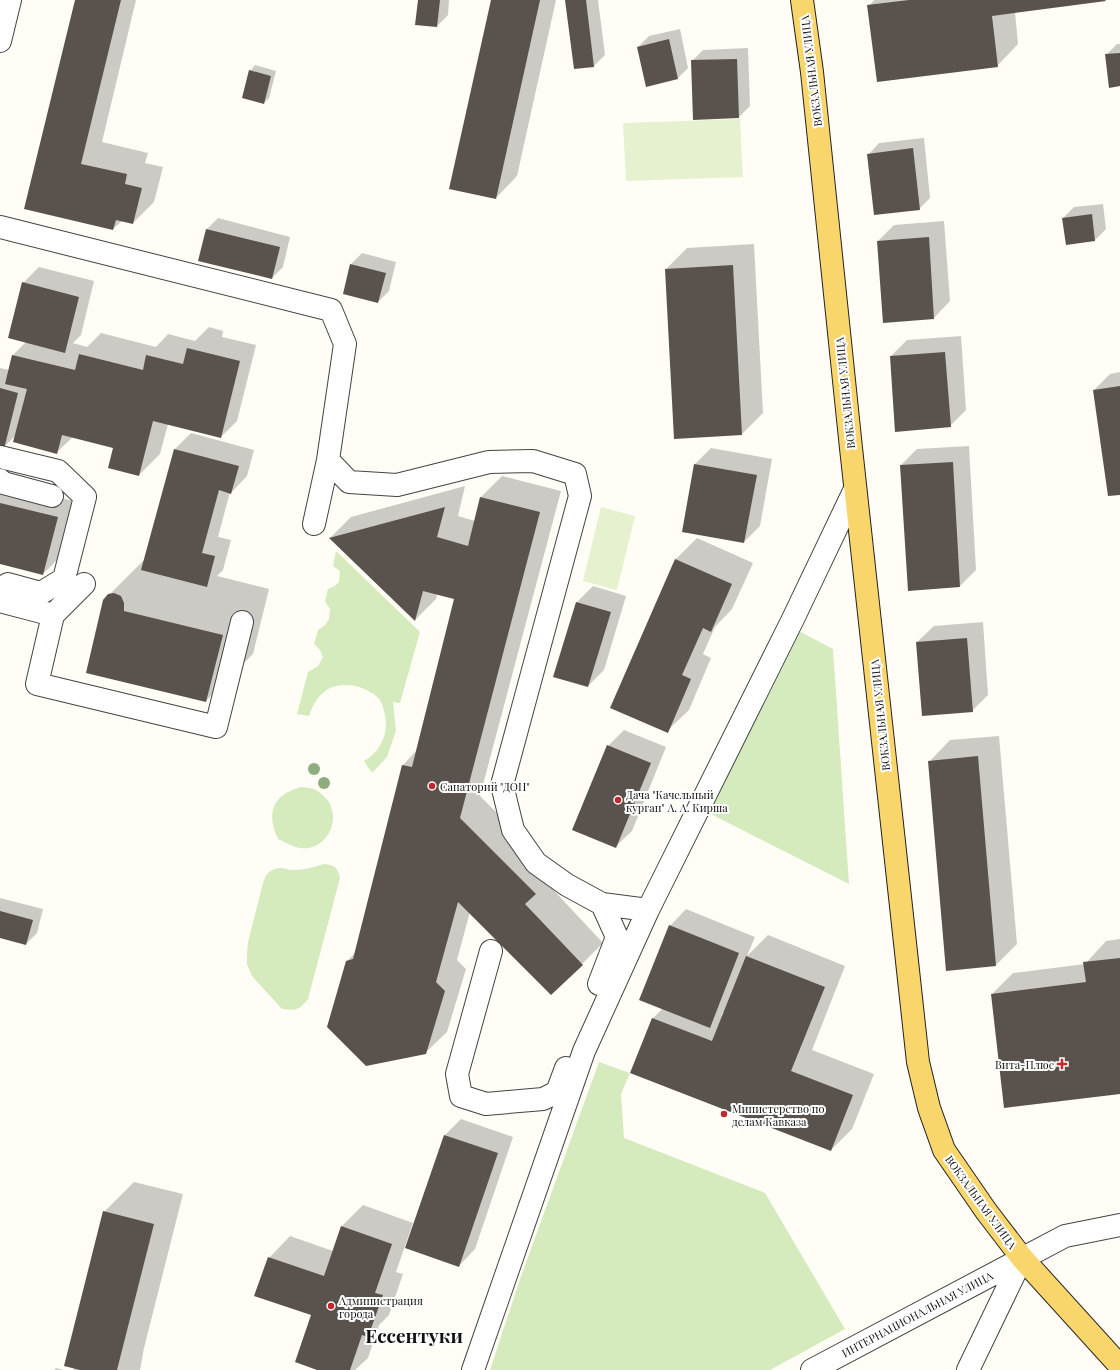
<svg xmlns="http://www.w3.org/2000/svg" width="1120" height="1370" font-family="'Playfair Display',serif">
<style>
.green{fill:#d5ebbd}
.pitch{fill:#e6f2cf}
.shadow{fill:#0003;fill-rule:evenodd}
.building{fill:#5a524d}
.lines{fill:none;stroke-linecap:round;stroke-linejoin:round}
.minor-casing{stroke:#444;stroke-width:24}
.major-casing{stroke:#222;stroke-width:24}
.minor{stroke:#fff;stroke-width:22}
.major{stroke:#f9d66b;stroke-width:22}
.tree{fill:#8dad7f}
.poi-dot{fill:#c4262e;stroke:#fff;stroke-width:1.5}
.labels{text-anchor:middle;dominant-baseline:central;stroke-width:4;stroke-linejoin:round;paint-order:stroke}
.street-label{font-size:11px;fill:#111;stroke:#fff}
.poi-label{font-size:11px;fill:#111;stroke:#fff;text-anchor:start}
.town-label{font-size:19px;font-weight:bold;fill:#111;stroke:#fff}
</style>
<rect width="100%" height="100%" fill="#fffdf5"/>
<path class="green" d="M 336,551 L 420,632 L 400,703 L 393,702 L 396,731 L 387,757 L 372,773 L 364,761 C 382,751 390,730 384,711 C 383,706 381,700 377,697 C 365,686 344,681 328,689 C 319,694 312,706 309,716 L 297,714 L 308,672 L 318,666 L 323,657 L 320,650 L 314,644 L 318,630 L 325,625 L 329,619 L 330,609 L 325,601 L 328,589 L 335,586 L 339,582 L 340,571 L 333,566 Z
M 795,629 L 833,649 L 849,884 L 703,810 Z
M 302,787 C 306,788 311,788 314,789 C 320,792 327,798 330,804 C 340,825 324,851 300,848 C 293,847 285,842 278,839 C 265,813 274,793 302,787 Z
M 324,864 C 335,865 338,868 340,878 L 308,999 C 299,1010 297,1011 282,1009 L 252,976 L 247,964 L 247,953 L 248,942 L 263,883 C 265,876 268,871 275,869 C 280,866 287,870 293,870 C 304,870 314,867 324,864 Z
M 599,1062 L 630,1073 L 621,1094 L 624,1138 L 765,1193 L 845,1329 L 770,1370 L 490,1370 L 520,1279 Z"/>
<path class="pitch" d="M 740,119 L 743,177 L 626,181 L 623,123 Z
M 601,507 L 635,516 L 617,590 L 583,581 Z"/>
<path class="shadow" d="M 76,0 L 136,0 L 102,142 L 148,153 L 145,163 L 163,167 L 154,202 L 133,223 L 122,221 L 113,229 L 25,208 Z
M 419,0 L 449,0 L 448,15 L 437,26 Z
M 492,0 L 556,0 L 517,176 L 496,198 Z
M 566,0 L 598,0 L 605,55 L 594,66 L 575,68 Z
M 874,0 L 1106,0 L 1015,12 L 1018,44 L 997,66 L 869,6 Z
M 680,29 L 688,68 L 677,79 L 638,47 L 649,36 Z
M 1117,44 L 1120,44 L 1120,85 L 1106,55 Z
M 748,48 L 750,106 L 739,117 L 692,61 L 703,50 Z
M 255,65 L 276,71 L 269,98 L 264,103 L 250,71 Z
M 924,138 L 930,198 L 919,209 L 869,154 L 879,143 Z
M 1103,204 L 1106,229 L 1095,240 L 1063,218 L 1074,207 Z
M 218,218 L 290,237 L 283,267 L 272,278 L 199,260 L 207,229 Z
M 944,221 L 950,301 L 934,318 L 878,241 L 894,225 Z
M 754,244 L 763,413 L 742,434 L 666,269 L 687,248 Z
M 362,253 L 396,262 L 389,291 L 378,302 L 351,264 Z
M 39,267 L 94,281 L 81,335 L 73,343 L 87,347 L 101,333 L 156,347 L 168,334 L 195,341 L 209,327 L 223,331 L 222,337 L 256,345 L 237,421 L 221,437 L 168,424 L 160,454 L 139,475 L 114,447 L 73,437 L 57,452 L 16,435 L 3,448 L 0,447 L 0,368 L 9,370 L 13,355 L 26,342 L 23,283 Z
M 961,336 L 966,410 L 950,426 L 891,356 L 907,340 Z
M 1120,372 L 1120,494 L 1094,390 L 1110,374 Z
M 191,433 L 254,450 L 247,476 L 231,493 L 230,492 L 218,537 L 231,540 L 223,570 L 217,576 L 269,589 L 253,654 L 206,701 L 109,595 L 146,558 L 175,449 Z
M 969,446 L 976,570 L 960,586 L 901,465 L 917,449 Z
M 711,448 L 772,459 L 760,526 L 744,542 L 695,464 Z
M 502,476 L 561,491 L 480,796 L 556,872 L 546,882 L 603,943 L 582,964 L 470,912 L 457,960 L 466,969 L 447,1032 L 425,1053 L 347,961 L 356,952 L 403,765 L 416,751 L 455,598 L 437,594 L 436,599 L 415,620 L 330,538 L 351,517 L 465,486 L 458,516 L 475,521 L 481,497 Z
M 0,483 L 73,501 L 59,558 L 43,574 L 0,563 Z
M 697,538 L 753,563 L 732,609 L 715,627 L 703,654 L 711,658 L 689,710 L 667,731 L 675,560 Z
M 593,586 L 626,596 L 604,670 L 588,686 L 577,602 Z
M 983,622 L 988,695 L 972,711 L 917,642 L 934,626 Z
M 624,730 L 666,747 L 632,831 L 615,847 L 608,746 Z
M 999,736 L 1017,944 L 996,965 L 946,970 L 929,762 L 950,740 Z
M 0,898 L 43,909 L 37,933 L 26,944 L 0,937 Z
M 686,909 L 755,937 L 747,956 L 768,935 L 845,966 L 812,1050 L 874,1074 L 852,1129 L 831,1150 L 632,1072 L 653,1018 L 663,1008 L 670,926 ZM 725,1011 L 723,1016 L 721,1015 Z
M 1120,939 L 1120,1093 L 992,994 L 1013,973 L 1085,964 L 1106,941 Z
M 461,1119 L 513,1137 L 475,1249 L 459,1266 L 445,1135 Z
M 134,1182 L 183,1194 L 144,1348 L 140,1370 L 73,1370 L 75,1368 L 104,1212 Z
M 363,1205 L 413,1223 L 396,1272 L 403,1274 L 389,1315 L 379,1325 L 368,1358 L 355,1370 L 321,1370 L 312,1315 L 269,1258 L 290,1236 L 333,1251 L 342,1226 Z
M 56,1368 L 64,1370 L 54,1370 Z"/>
<path class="building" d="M 75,0 L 121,0 L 81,164 L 127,174 L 125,184 L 142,188 L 133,224 L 116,220 L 113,230 L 24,209 Z
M 418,0 L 440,0 L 437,27 L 415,25 Z
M 491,0 L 540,0 L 496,199 L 449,189 Z
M 565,0 L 586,0 L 594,67 L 574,69 Z
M 909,0 L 1105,0 L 1106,1 L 992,16 L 998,67 L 877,82 L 867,5 Z
M 669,39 L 678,79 L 646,87 L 637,47 Z
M 1120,53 L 1120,86 L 1109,88 L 1105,54 Z
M 737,59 L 739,118 L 693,120 L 691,60 Z
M 249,70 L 271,76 L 264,104 L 242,98 Z
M 913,148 L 920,210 L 874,215 L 867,154 Z
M 1092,214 L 1095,241 L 1066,245 L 1062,218 Z
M 206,229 L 280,247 L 272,279 L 198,261 Z
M 929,237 L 934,319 L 883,323 L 877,241 Z
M 350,264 L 386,273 L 378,303 L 343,294 Z
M 733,265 L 742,435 L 674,439 L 665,269 Z
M 22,282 L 79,297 L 65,353 L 8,338 Z
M 187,348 L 240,361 L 221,438 L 153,421 L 139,476 L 108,468 L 113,448 L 62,435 L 57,454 L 13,442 L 27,389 L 5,384 L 12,355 L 75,370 L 79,354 L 143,370 L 146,355 L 183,364 Z
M 945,352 L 951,427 L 895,432 L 890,356 Z
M 1120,386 L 1120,495 L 1108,496 L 1093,390 Z
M 0,388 L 18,393 L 4,449 L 0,448 Z
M 174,449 L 239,466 L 231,494 L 219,490 L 202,553 L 215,556 L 207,587 L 141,570 Z
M 953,462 L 960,587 L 908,591 L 900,465 Z
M 694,464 L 757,475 L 744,543 L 682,532 Z
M 480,497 L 540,512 L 460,818 L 536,894 L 525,904 L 583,965 L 551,995 L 458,902 L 436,982 L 445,991 L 426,1054 L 366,1066 L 327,1027 L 346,961 L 353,959 L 402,765 L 412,767 L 454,599 L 423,591 L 415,621 L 329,538 L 445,507 L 437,537 L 468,546 Z
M 0,503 L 58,517 L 43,575 L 0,564 Z
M 675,559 L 732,584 L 711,632 L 703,628 L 682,675 L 691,679 L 668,733 L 610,708 Z
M 114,593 L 121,596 L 124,603 L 124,611 L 223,635 L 206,702 L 86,673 L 103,600 L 108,594 Z
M 576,602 L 611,612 L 588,687 L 553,677 Z
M 967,638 L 973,712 L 922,716 L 916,642 Z
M 607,745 L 651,763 L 616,848 L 572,830 Z
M 978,756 L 996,966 L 946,971 L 928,761 Z
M 0,911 L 33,920 L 26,945 L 0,938 Z
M 669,925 L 739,953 L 710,1028 L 639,1000 Z
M 746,956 L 825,987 L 791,1071 L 853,1095 L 831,1151 L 630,1073 L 652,1018 L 712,1041 Z
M 1120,958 L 1120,1094 L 1004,1108 L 991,994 L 1086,982 L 1083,962 Z
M 444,1135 L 498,1153 L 459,1267 L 405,1248 Z
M 103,1211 L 154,1224 L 117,1370 L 80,1370 L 64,1366 Z
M 341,1226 L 392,1244 L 375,1293 L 383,1295 L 368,1337 L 362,1335 L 350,1370 L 317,1370 L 295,1362 L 311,1315 L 254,1296 L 268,1257 L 324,1276 Z"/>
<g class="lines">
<defs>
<path id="minor" d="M 0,41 L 10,0
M 0,227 L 331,310 L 345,344 L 328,460 L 314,524
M 0,457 L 58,471 L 85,497 L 64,579 L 41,593 L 8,584 L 0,589
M 328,460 L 349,482 L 397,485 L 489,462 L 533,461 L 575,474 L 580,496 L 502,785 L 513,830 L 536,863 L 567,885 L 602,904 L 648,910
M 0,480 L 0,482 L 52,496
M 0,601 L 53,615 L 37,684 L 216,727 L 242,622
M 53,615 L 84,584
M 491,951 L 457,1074 L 461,1096 L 486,1104 L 543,1099 L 557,1092 L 566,1068
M 599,984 L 617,937 L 602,904
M 473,1370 L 584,1051 L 648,910 L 793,619 L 855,489
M 812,1370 L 1065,1236 L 1120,1225
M 968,1370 L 1022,1258"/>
<path id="major" d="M 802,0 L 812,72 L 851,448 L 918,1062 L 929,1108 L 944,1150 L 986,1211 L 1022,1258 L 1120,1366"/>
</defs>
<use href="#minor" class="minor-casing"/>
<use href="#major" class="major-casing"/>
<use href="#minor" class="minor"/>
<use href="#major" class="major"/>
</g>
<g class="tree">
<circle cx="314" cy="769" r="6"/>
<circle cx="324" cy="783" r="6"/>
</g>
<g class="poi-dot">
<circle cx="432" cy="786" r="4"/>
<circle cx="618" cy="800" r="4"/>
<path d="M1060 1058h4v4h4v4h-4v4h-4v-4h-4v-4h4z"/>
<circle cx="724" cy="1114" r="4"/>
<circle cx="331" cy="1306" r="4"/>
</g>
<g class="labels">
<g class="street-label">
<text transform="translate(811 71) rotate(-97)">ВОКЗАЛЬНАЯ УЛИЦА</text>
<text transform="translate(845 393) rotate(-96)">ВОКЗАЛЬНАЯ УЛИЦА</text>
<text transform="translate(880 715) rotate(-96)">ВОКЗАЛЬНАЯ УЛИЦА</text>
<text transform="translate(981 1202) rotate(54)">ВОКЗАЛЬНАЯ УЛИЦА</text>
<text transform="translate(917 1314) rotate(-28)">ИНТЕРНАЦИОНАЛЬНАЯ УЛИЦА</text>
</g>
<g class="poi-label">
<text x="440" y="786">Санаторий "ДОН"</text>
<text x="626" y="794">Дача "Качельный<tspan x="626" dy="13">курган" А. А. Кирша</tspan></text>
<text x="1054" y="1064" text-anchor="end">Вита-Плюс</text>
<text x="732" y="1108">Министерство по<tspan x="732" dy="13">делам Кавказа</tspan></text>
<text x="339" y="1300">Администрация<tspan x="339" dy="13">города</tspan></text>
</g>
<g class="town-label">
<text x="414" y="1335">Ессентуки</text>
</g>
</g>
</svg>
